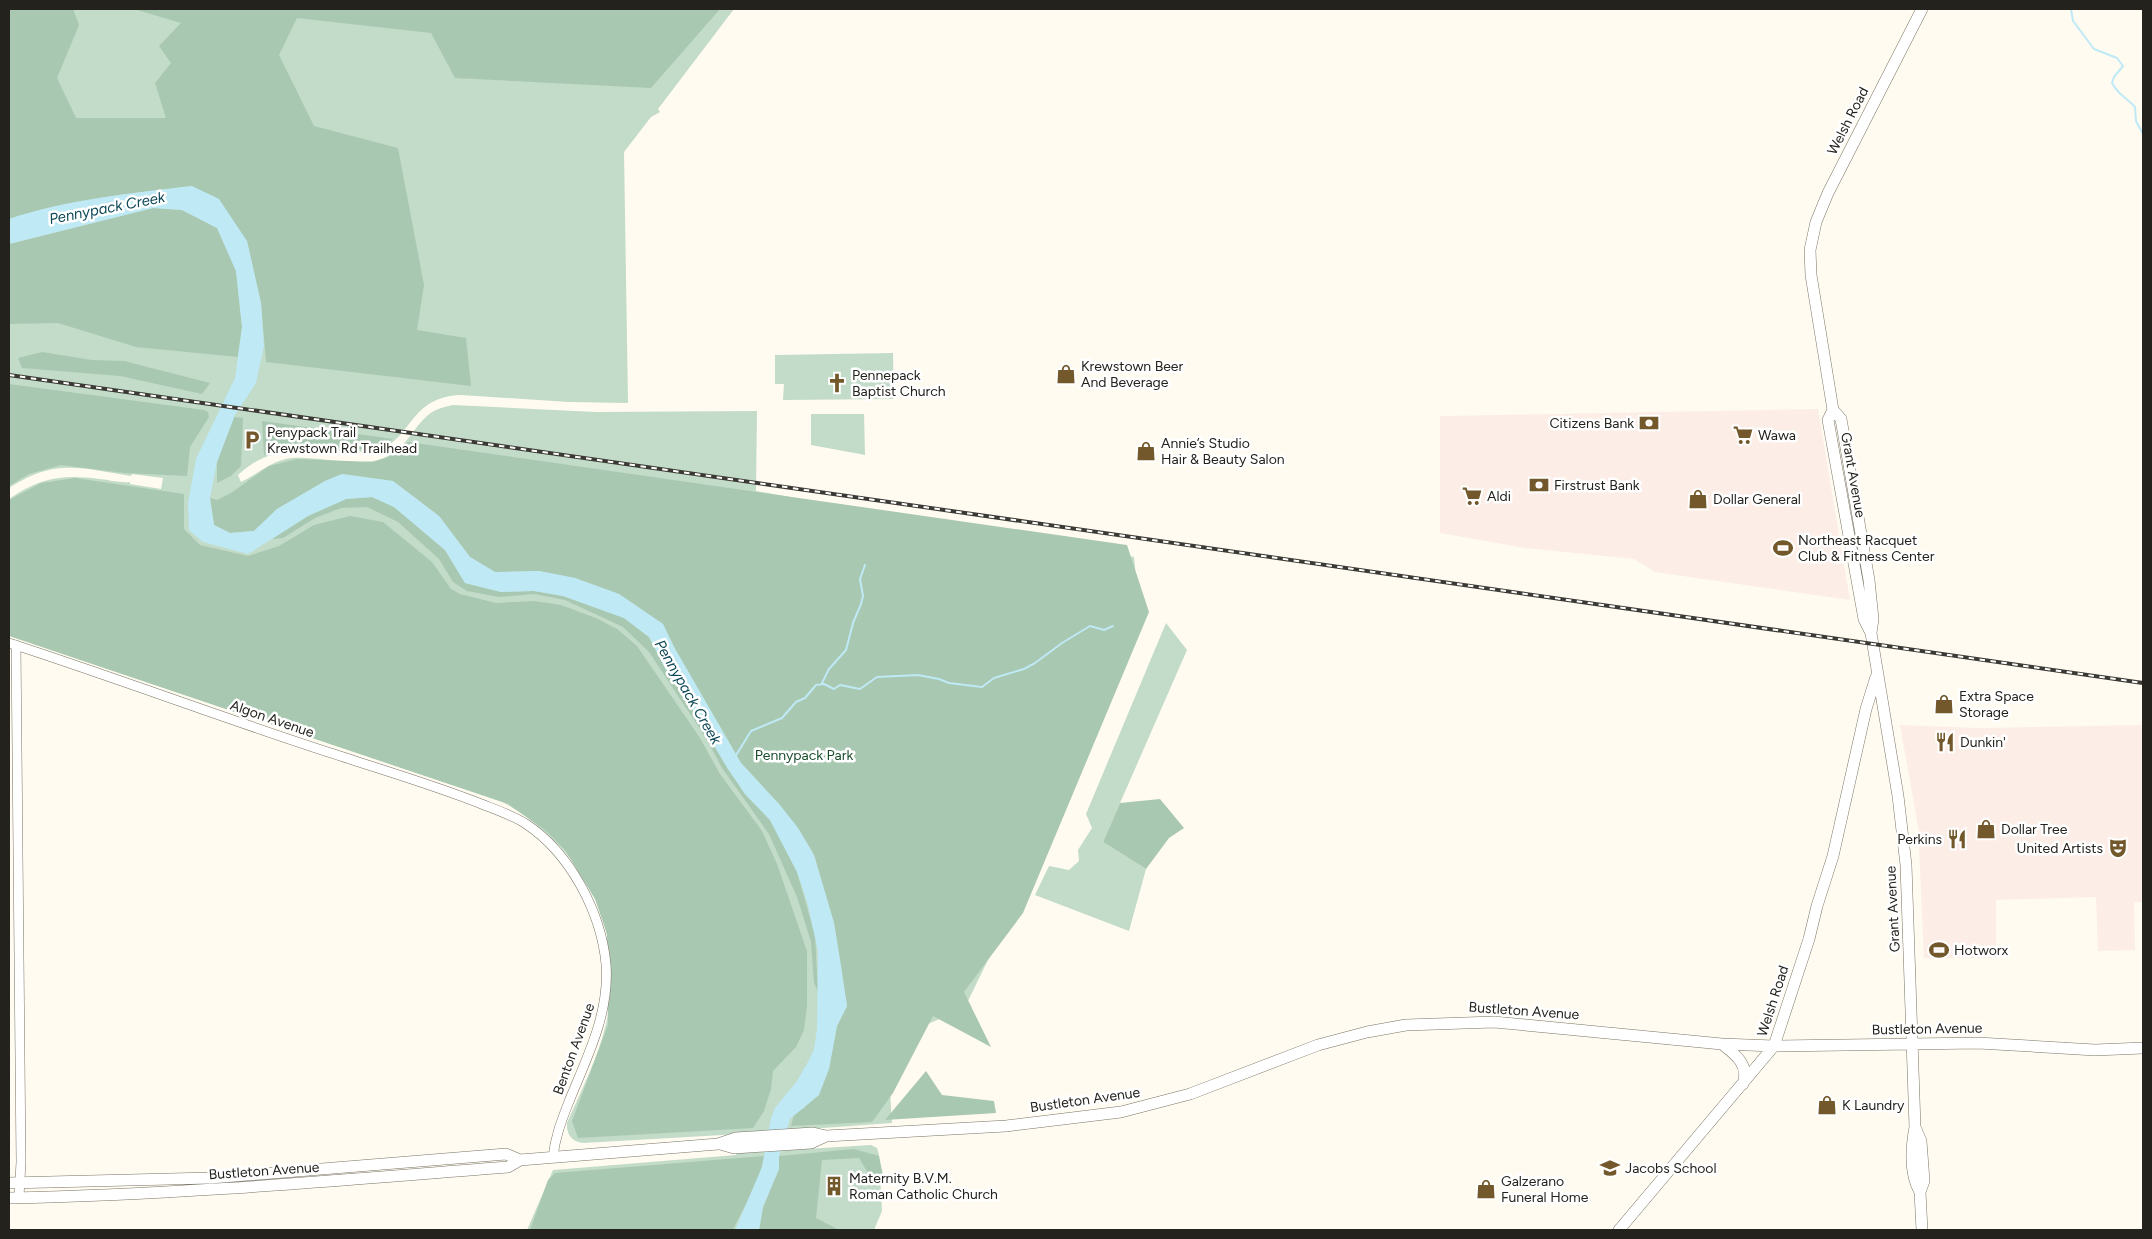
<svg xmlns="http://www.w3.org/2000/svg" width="2152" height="1239" font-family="Figtree,sans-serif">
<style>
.commercial{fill:#fceee7}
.green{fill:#c3dbc9}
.forest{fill:#a9c8b1}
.water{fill:#bee9f5}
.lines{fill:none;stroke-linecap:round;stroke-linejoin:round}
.stream{stroke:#bee9f5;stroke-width:2}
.minor-casing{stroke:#797465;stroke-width:10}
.major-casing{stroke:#797465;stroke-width:12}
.minor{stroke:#fff;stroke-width:9}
.major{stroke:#fff;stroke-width:11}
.rail-casing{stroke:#3b3933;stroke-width:4}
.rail{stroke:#fff;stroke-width:2;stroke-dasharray:5.5;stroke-linecap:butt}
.labels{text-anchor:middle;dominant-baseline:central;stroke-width:5;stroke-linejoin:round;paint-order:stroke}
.street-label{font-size:14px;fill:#24221c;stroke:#fff}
.poi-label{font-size:14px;fill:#24221c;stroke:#fff;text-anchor:start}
.park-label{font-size:14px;fill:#1a4c2c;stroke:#fff}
.water-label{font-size:15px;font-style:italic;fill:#0c4856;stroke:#fff}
</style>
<rect width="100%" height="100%" fill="#fffbf1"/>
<path class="commercial" d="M 1818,409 L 1850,600 L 1655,572 L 1634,559 L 1525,548 L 1440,533 L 1440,416 Z
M 1900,725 L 1979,728 L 2143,725 L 2143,902 L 2134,902 L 2135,950 L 2098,951 L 2096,897 L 1996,900 L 1996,958 L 1924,958 L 1918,826 Z"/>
<path class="green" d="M 9,9 L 734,9 L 658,109 L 660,112 L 651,117 L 624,152 L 628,403 L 569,402 L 461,395 C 408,397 413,440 377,450 C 366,453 353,451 342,451 C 300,449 271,445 238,475 L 241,482 C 258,474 272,460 292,458 C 320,456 359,468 384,458 C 405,450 412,429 428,415 C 435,409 444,407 453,405 L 596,412 L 757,411 L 756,491 L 796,498 L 859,507 L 1134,557 L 1136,578 L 1018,898 L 968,1001 L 972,1008 L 937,1020 L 887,1043 L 892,1123 L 809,1129 L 806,1149 L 871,1145 L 877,1148 L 879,1155 L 882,1211 L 874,1230 L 527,1230 L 553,1170 L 736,1155 L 740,1134 L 583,1143 C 572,1142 566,1134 567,1123 C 581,1091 598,1058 606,1024 C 610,1006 609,989 609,971 C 609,961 609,951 608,941 C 598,879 554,831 501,801 L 9,634 L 9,499 C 40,478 62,474 99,479 C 110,480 119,483 130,482 L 130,484 L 161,489 L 163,478 L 132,474 L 131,476 C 80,468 56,458 9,488 Z
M 893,353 L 894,399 L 783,400 L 784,384 L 775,384 L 775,355 Z
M 811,414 L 864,414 L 865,455 L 811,445 Z
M 1166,623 L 1187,650 L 1103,842 L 1146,869 L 1129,931 L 1035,895 L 1049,866 L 1069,870 L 1079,861 L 1078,850 L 1092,828 L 1086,814 Z"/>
<path class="forest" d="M 9,9 L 73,9 L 79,25 L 57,78 L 76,118 L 166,118 L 155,83 L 171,63 L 159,46 L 181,23 L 134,9 L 720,9 L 651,88 L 455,78 L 431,33 L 297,18 L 279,55 L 314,126 L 398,148 L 424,285 L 417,330 L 466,338 L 471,386 L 266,362 L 261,303 L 247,241 L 192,186 C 132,193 66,200 9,219 Z
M 153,208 L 182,210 L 217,228 L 236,271 L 242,327 L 238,357 L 136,347 L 58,323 L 9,324 L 9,244 Z
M 42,352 L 92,360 L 124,361 L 210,383 L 202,394 L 120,376 L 22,368 L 18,358 Z
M 9,384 L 204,410 L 208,412 L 209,417 L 190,447 L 187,476 L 124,473 L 61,465 L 29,474 L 9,486 Z
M 234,417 L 243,418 L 241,466 L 231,476 L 217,483 L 217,462 Z
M 262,421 L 393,439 C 369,456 348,447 321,447 C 302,448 282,449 264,455 Z
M 408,442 L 1127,545 L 1149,612 L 1023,913 L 964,992 L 991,1047 L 933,1016 L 893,1093 L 872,1122 L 791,1126 L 794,1114 L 804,1108 L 829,1068 L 837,1026 L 847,1006 L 834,923 L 814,855 L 798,828 L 779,804 L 741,763 L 674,647 L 663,624 L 619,594 L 575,578 L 539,571 L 495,572 L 470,557 L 439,516 L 393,481 L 342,474 L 325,481 L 277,509 L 254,531 L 230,533 L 214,525 L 210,498 L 217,500 L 231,493 L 269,466 L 297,459 L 373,462 L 388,457 Z
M 75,478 L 184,494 L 184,529 L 200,545 L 248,556 L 279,546 L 314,525 L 350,516 L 383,522 L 432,562 L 451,589 L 460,594 L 496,603 L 534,601 L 561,605 L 596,618 L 617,629 L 637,646 L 700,738 L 720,774 L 762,831 L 777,864 L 807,951 L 807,1006 L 804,1030 L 796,1047 L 773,1071 L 771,1089 L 764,1111 L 753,1128 L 578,1138 L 572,1121 L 608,1025 L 607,934 L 595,899 L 565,850 L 545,830 L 508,804 L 9,636 L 9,500 L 41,483 Z
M 372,497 L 394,507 L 445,550 L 465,583 L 501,592 L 534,591 L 563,596 L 624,618 L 649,637 L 665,668 L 690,705 L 728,769 L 745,794 L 770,820 L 797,872 L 815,935 L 818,991 L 814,983 L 811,942 L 797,897 L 769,834 L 722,768 L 706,738 L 649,652 L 623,627 L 565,600 L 534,594 L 499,597 L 467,591 L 453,582 L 439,559 L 398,522 L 367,507 L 341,508 L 315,518 L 283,538 L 272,539 L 308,516 L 346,499 Z
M 1160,799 L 1184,828 L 1169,838 L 1146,869 L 1103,842 L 1120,803 Z
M 926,1071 L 942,1095 L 994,1101 L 996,1113 L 885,1120 Z
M 854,1149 L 879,1156 L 885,1185 L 870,1176 L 859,1158 L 822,1160 L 816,1218 L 839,1230 L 759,1230 L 763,1207 L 779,1169 L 779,1156 Z
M 764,1156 C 760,1183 744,1206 733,1230 L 530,1230 L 548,1180 L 555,1173 Z"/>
<path class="water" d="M 192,186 L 219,199 L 247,241 L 261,303 L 264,346 L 256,383 L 235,415 L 217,462 L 210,498 L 214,525 L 230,533 L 254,531 L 277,509 L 325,481 L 342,474 L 393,481 L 439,516 L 470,557 L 495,572 L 539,571 L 575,578 L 619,594 L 663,624 L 674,647 L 741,763 L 779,804 L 798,828 L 814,855 L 834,923 L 841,966 L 847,1006 L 837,1026 L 829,1069 L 819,1095 L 790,1119 L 779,1156 L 779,1169 L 763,1207 L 759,1230 L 735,1230 L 762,1167 L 771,1118 L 775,1108 L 797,1081 L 809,1060 L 814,1049 L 817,1029 L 818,951 L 807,902 L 797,872 L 770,820 L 745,794 L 728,769 L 690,705 L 665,668 L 649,637 L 624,618 L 563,596 L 534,591 L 501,592 L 465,583 L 445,550 L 394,507 L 372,497 L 346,499 L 308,516 L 248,554 L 203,542 L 189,530 L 188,503 L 196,459 L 235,378 L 242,327 L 236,271 L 217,228 L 182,210 L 153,208 L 9,244 L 9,219 C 65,200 132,193 192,186 Z"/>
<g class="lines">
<path class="stream" d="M 2071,9 L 2073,21 L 2094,49 L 2117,58 L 2123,66 L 2114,77 L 2112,83 C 2119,96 2126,97 2135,107 L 2136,121 L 2143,134
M 822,683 L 829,669 L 846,650 L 853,623 L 861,604 L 863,596 L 860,579 L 865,565
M 735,757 L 751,731 L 782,718 L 796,702 L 805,698 L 816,685 L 824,684 L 834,689 L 840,685 L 860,689 L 877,677 L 918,675 L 939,679 L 949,683 L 982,687 L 994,678 L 1024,669 L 1035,663 L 1062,643 L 1090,626 L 1104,630 L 1113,626"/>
<defs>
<path id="minor" d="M 9,643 C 117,678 223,718 331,753 C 382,770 434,785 484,805 C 497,810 514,816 526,824 C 570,853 601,912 606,964 C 610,1014 586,1059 568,1104 C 561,1122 555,1138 553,1157
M 16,645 L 21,1162 L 19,1197"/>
<path id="major" d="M 1833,410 L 1828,420 L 1864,619 L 1871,633
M 1722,1044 C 1735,1054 1750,1065 1743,1084
M 1915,1127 L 1921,1141 L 1924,1181 L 1920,1192 L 1922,1230
M 720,1144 L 734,1148 L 811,1143 L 826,1136
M 9,1183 L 210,1178 L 506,1154 L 520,1160
M 1920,1192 C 1909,1173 1911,1148 1915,1127 L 1906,865 L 1898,796 L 1871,633 L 1873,619 L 1869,580 L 1841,419 L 1833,410 L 1811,275 L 1810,250 L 1816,222 L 1828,193 L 1922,9
M 9,1198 C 175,1195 342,1180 508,1167 L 520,1160 L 718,1144 L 736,1138 L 813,1133 L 826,1136 L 1006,1126 L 1121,1112 L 1190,1094 L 1318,1045 L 1367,1032 L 1406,1025 L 1494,1022 L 1722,1044 L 1774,1046 L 1978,1043 L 2095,1050 L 2143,1048
M 1619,1230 L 1774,1046 L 1809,939 L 1817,906 L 1833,856 L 1866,709 L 1876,677"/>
</defs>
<use href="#minor" class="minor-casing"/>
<use href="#major" class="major-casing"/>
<use href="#minor" class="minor"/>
<use href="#major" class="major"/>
<defs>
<path id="rail" d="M 9,375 L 2143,683"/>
</defs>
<use href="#rail" class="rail-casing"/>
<use href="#rail" class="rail"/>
</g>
<defs>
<symbol id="shop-bare" viewBox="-9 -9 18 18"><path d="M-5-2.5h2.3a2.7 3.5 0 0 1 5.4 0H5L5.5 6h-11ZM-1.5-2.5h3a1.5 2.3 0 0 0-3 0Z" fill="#72582a" stroke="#fff" stroke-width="2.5" paint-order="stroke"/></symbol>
<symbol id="church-bare" viewBox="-9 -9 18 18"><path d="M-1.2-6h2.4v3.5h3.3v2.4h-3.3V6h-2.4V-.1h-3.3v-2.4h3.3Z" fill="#72582a" stroke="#fff" stroke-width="2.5" paint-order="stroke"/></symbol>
<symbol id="bank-bare" viewBox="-9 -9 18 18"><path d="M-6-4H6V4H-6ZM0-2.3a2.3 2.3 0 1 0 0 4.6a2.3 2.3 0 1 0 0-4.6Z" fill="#72582a" stroke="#fff" stroke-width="2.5" paint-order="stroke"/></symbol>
<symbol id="supermarket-bare" viewBox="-9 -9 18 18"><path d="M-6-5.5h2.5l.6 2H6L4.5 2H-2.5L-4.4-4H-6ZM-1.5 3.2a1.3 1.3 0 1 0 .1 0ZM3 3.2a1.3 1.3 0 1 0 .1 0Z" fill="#72582a" stroke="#fff" stroke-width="2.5" paint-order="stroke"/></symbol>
<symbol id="parking-bare" viewBox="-9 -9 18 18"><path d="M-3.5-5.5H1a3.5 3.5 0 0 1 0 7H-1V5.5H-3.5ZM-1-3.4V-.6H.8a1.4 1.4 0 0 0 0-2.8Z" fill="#72582a" stroke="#fff" stroke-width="2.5" paint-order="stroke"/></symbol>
<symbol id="stadium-bare" viewBox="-9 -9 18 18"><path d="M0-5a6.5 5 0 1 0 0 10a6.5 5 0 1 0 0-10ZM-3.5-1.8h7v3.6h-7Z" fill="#72582a" stroke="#fff" stroke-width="2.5" paint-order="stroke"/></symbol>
<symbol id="restaurant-bare" viewBox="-9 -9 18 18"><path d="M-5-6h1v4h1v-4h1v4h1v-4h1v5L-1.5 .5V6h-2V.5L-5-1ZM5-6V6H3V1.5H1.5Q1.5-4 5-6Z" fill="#72582a" stroke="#fff" stroke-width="2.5" paint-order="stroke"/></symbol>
<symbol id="theatre-bare" viewBox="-9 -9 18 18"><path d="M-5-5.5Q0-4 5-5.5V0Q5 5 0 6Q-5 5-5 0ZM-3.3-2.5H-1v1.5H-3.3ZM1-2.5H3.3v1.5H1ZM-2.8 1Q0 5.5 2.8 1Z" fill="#72582a" stroke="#fff" stroke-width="2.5" paint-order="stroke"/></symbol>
<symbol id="school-bare" viewBox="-9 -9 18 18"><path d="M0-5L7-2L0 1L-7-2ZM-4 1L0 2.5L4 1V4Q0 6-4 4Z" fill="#72582a" stroke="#fff" stroke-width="2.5" paint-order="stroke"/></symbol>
<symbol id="building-bare" viewBox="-9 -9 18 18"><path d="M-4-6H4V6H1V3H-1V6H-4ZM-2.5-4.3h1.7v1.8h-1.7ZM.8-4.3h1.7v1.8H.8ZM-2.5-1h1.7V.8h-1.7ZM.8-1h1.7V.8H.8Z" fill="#72582a" stroke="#fff" stroke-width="2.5" paint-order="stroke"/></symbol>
</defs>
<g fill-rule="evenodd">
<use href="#shop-bare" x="1052" y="360" width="28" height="28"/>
<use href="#church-bare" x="823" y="369" width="28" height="28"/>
<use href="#bank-bare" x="1635" y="409" width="28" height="28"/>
<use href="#supermarket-bare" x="1729" y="421" width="28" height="28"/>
<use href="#parking-bare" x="238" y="426" width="28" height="28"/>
<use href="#shop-bare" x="1132" y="437" width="28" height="28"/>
<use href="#bank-bare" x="1525" y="471" width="28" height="28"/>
<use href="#supermarket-bare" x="1458" y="482" width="28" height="28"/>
<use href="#shop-bare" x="1684" y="485" width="28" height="28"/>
<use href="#stadium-bare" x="1769" y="534" width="28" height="28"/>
<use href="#shop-bare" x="1930" y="690" width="28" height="28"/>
<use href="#restaurant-bare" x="1931" y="728" width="28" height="28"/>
<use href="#shop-bare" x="1972" y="815" width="28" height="28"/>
<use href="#restaurant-bare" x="1943" y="825" width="28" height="28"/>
<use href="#theatre-bare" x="2104" y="834" width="28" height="28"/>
<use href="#stadium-bare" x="1925" y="936" width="28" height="28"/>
<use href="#shop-bare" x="1813" y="1091" width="28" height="28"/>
<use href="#school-bare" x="1596" y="1154" width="28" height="28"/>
<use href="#building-bare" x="820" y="1172" width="28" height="28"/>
<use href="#shop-bare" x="1472" y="1175" width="28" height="28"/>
</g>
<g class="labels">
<g class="street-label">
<text transform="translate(1848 121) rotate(-63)">Welsh Road</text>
<text transform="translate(1853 475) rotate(80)">Grant Avenue</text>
<text transform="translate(272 719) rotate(19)">Algon Avenue</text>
<text transform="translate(1893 909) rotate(-93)">Grant Avenue</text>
<text transform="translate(1773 1001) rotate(-72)">Welsh Road</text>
<text transform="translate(1524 1011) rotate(4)">Bustleton Avenue</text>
<text transform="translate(1927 1029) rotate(-1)">Bustleton Avenue</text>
<text transform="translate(574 1049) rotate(-70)">Benton Avenue</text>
<text transform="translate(1085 1100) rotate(-8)">Bustleton Avenue</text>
<text transform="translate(264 1171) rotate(-4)">Bustleton Avenue</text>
</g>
<g class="poi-label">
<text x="1081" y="366">Krewstown Beer<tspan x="1081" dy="16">And Beverage</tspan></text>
<text x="852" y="375">Pennepack<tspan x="852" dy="16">Baptist Church</tspan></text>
<text x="1634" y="423" text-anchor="end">Citizens Bank</text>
<text x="267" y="432">Penypack Trail<tspan x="267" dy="16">Krewstown Rd Trailhead</tspan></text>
<text x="1758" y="435">Wawa</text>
<text x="1161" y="443">Annie’s Studio<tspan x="1161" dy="16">Hair &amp; Beauty Salon</tspan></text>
<text x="1554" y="485">Firstrust Bank</text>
<text x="1487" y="496">Aldi</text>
<text x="1713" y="499">Dollar General</text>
<text x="1798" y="540">Northeast Racquet<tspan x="1798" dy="16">Club &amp; Fitness Center</tspan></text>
<text x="1959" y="696">Extra Space<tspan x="1959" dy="16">Storage</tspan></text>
<text x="1960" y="742">Dunkin'</text>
<text x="2001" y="829">Dollar Tree</text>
<text x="1942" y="839" text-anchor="end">Perkins</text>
<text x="2103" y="848" text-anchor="end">United Artists</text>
<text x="1954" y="950">Hotworx</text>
<text x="1842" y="1105">K Laundry</text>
<text x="1625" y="1168">Jacobs School</text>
<text x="849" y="1178">Maternity B.V.M.<tspan x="849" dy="16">Roman Catholic Church</tspan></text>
<text x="1501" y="1181">Galzerano<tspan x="1501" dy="16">Funeral Home</tspan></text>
</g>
<g class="park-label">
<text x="804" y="755">Pennypack Park</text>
</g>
<g class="water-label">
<text transform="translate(107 208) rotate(-11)">Pennypack Creek</text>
<text transform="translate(688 692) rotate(60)">Pennypack Creek</text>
</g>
</g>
<rect width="2152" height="1239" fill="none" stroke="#24221c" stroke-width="20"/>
</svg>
